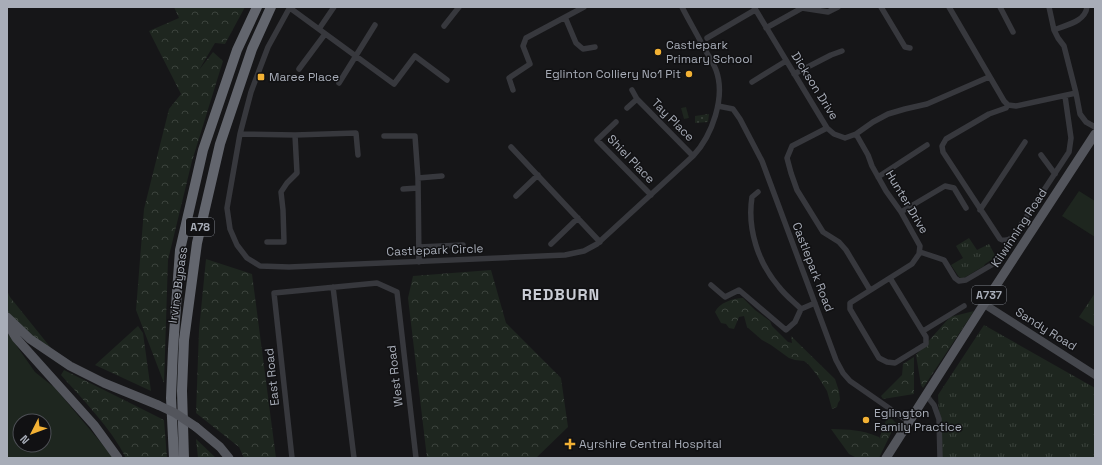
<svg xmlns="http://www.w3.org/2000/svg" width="1102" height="465" font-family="'Space Grotesk',sans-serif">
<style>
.grass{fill:url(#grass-tufts)}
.forest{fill:url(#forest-crowns)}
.park{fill:#1e261f;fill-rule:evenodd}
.garden{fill:url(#garden-dots)}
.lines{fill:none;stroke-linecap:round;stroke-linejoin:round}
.street{stroke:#37383d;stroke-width:5.5}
.secondary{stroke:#45474d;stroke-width:8}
.primary{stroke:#53555c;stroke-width:9}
.highway{stroke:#63666e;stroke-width:10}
.primary-bridge{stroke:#53555c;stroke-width:9}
.poi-dot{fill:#f2b134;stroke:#111113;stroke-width:1.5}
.labels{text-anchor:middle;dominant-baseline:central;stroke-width:3;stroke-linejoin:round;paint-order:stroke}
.shield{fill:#111113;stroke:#7b7e86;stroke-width:1}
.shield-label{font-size:11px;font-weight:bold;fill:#a8adb8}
.poi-label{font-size:12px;fill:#a8adb8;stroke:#111113;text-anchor:start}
.street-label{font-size:12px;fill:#a8adb8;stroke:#111113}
.district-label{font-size:16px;font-weight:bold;letter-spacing:1px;fill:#c9ccd4;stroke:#111113}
</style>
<defs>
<pattern id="grass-tufts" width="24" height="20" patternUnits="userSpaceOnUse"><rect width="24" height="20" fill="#1e261f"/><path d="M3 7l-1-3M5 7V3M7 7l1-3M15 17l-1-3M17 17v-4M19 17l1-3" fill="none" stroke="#3c433d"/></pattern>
<pattern id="forest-crowns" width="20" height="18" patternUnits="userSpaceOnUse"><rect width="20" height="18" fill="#1e261f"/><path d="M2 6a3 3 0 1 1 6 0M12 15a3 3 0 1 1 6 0" fill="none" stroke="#3c433d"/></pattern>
<pattern id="garden-dots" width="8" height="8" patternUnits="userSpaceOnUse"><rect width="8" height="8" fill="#1e261f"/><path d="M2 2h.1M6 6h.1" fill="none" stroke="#3c433d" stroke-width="1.8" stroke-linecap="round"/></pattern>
</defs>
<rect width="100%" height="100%" fill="#161618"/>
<path class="grass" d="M 969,238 L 977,250 L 989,244 L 996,257 L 985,264 L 984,266 L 962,279 L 959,277 L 951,265 L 963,258 L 956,246 Z
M 1095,293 L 1095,327 L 1079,317 Z
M 984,325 L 1095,388 L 1095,458 L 941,458 L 938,395 Z"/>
<path class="forest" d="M 174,7 L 245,7 L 225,44 L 215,43 L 199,70 L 213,52 L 223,61 L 192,161 L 168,260 L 164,383 L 136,310 L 144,209 L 169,109 L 181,94 L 149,31 L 179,18 Z
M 206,259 L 252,274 L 276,458 L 244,458 L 239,447 L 196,413 L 199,330 Z
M 491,270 L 506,323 L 561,378 L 568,427 L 536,458 L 427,458 L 408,298 L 413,276 Z
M 7,291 L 10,297 L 51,348 L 46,350 L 7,316 Z
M 743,298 L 755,310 L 770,321 L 772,326 L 788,342 L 792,343 L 791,336 L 835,379 L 839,391 L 840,400 L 838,403 L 837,407 L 832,409 L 827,391 L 817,375 L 808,364 L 804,361 L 795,360 L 789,358 L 771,345 L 762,340 L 747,327 L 744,316 L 739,317 L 734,329 L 729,328 L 726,324 L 721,323 L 715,312 C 719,303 733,298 743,298 Z
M 974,311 L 923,388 L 921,385 L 916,355 L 950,317 Z
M 138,326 L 143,333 L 151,391 L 95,365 Z
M 914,357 L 914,394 L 883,399 L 881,396 L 902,375 L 903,364 Z
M 64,370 L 164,420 L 167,458 L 126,458 C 110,427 84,401 61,375 Z
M 888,415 L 896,423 L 879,458 L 857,458 L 849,454 L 831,429 C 850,430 860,429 879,437 L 879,439 Z
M 196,439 L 216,458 L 198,458 Z"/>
<path class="park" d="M 686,107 L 689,118 L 684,119 L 681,108 Z
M 1079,191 L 1095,201 L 1095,237 L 1062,216 Z
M 7,332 L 35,372 L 55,388 L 114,458 L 7,458 ZM 20,421 L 44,421 L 44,445 L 20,445 Z"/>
<path class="garden" d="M 709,114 L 708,122 L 695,123 L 695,116 Z"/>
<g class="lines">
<path class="street" d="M 290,7 L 268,47 L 251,92 L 240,134 L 227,208 L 230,229 L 237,245 L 247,258 L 260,266 L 289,267 L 565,255 L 584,251 L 597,244 L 693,156 C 712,136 726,97 716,70 C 713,62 708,55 704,48 C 697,34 689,21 682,7
M 754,7 L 827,128 L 834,134 L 845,138 L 856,134 L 873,122 L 888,114 L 905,109 L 927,104 L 989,77
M 881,7 L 905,47 L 910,48
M 949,7 L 1004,101 L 1008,105 L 1016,106 L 1076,93
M 1000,7 L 1013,32
M 1049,7 L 1054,30 L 1058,38 L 1064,46 L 1076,93 L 1080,114 L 1086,122 L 1095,127
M 290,8 L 394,84 L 415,56 L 447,80
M 565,17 L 576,43 L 583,49 L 595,47
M 444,26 L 459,7
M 766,28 L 802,8 L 828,12 L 838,7
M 319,29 L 334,7
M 1054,30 C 1066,25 1085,22 1087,7
M 707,38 L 755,10
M 299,69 L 325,34
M 794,74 L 831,55 L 842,51
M 752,82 L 786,61
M 339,83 L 375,25
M 513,90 L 509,78 L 530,64 L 523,46 L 526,38 L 584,7
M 632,90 L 637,99 L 693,156
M 1008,105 L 1006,108 L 989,114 L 946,139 L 942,146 L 943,152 L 1000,239 C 1005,242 1009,240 1013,237 L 1069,152 L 1071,138 L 1065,96
M 718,106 L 733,109 L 740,119 L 762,161 L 836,360 L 843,373 L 850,381 L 909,422
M 627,108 L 637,99
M 616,122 L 597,140 L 651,195
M 827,128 L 792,146 L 787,158 L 791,173 L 797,190 L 823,232 L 839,242 L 846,250 L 870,290
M 240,134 L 295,135 L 356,133 L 358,155
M 856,134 L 868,155 L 872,166 L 886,191 L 901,212 L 920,246 L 919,254 L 912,264 L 850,303 L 850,309 L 879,358 L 887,362 L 895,363 L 926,344 L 926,337 L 890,278
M 384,136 L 415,136 L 418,178 L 419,262
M 511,147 L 600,242
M 1041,155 L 1055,174
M 878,177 L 927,145
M 418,178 L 442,176
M 403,189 L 418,188
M 758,192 L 752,197 C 747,228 758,263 779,287 C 785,295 794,302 801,309 L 815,303
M 516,196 L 538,175
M 980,210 L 1025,142
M 901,212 L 945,186 L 954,188 L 966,208
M 267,242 L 284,242 L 283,210 L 281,192 L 287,183 L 297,173 L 295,135
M 551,244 L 578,218
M 419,247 L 463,245
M 920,252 L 944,260 L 955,278 L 959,281 L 966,280 L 1000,260
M 711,285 L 725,297 L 739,290 L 786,330 L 795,322 L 801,309
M 333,287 L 354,458
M 923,331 L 964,306
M 926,395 L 934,405 L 939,419 L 940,458
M 292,458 L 274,293 L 377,283 L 397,292 L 416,458"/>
<path class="secondary" d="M 984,304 L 1095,375"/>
<path class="primary" d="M 7,317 L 30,339 L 70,366 L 104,383 L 158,405
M 7,323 L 16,338 L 94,425 L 118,458
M 196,427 L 220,447 L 229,458
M 886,458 L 984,304 L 1095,134"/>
<path class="highway" d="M 174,458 L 171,398 L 173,349 L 180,250 L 203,150 L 237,50 L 257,7
M 184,458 L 182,391 L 184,340 L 197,243 L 220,144 L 252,49 L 271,7"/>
<path class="primary-bridge" d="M 158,405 L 175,413 L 196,427"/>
</g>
<g class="poi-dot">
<circle cx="658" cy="52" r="4"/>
<circle cx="689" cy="74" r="4"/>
<rect x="257" y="73" width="8" height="8" rx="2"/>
<circle cx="866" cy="420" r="4"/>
<path d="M568 438h4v4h4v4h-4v4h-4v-4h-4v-4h4z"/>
</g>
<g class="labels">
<g class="shield">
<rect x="186" y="218" width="28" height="18" rx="3"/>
<rect x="972" y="286" width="34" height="18" rx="3"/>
</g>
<g class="shield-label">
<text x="200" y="227">A78</text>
<text x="989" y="295">A737</text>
</g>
<g class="poi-label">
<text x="666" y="45">Castlepark<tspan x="666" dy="14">Primary School</tspan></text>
<text x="681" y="74" text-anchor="end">Eglinton Colliery No1 Pit</text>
<text x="269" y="77">Maree Place</text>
<text x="874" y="413">Eglington<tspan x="874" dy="14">Family Practice</tspan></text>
<text x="579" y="444">Ayrshire Central Hospital</text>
</g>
<g class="street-label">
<text transform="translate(815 86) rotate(58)">Dickson Drive</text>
<text transform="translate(673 120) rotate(45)">Tay Place</text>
<text transform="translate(631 159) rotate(46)">Shiel Place</text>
<text transform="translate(907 202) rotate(59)">Hunter Drive</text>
<text transform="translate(1019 228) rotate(-57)">Kilwinning Road</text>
<text transform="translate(435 250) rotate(-2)">Castlepark Circle</text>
<text transform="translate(813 267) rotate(69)">Castlepark Road</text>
<text transform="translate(178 285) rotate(-82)">Irvine Bypass</text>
<text transform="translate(1046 329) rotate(32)">Sandy Road</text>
<text transform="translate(395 376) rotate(-97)">West Road</text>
<text transform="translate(272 377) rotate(-96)">East Road</text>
</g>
<g class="district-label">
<text x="561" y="294">REDBURN</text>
</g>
</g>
<rect width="1102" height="465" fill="none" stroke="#a8adb8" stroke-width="16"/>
<g transform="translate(32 433) rotate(228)"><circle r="19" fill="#111113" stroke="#4d4f55"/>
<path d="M0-3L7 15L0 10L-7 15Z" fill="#f2b134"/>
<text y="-6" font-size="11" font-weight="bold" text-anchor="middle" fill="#a8adb8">N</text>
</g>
</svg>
